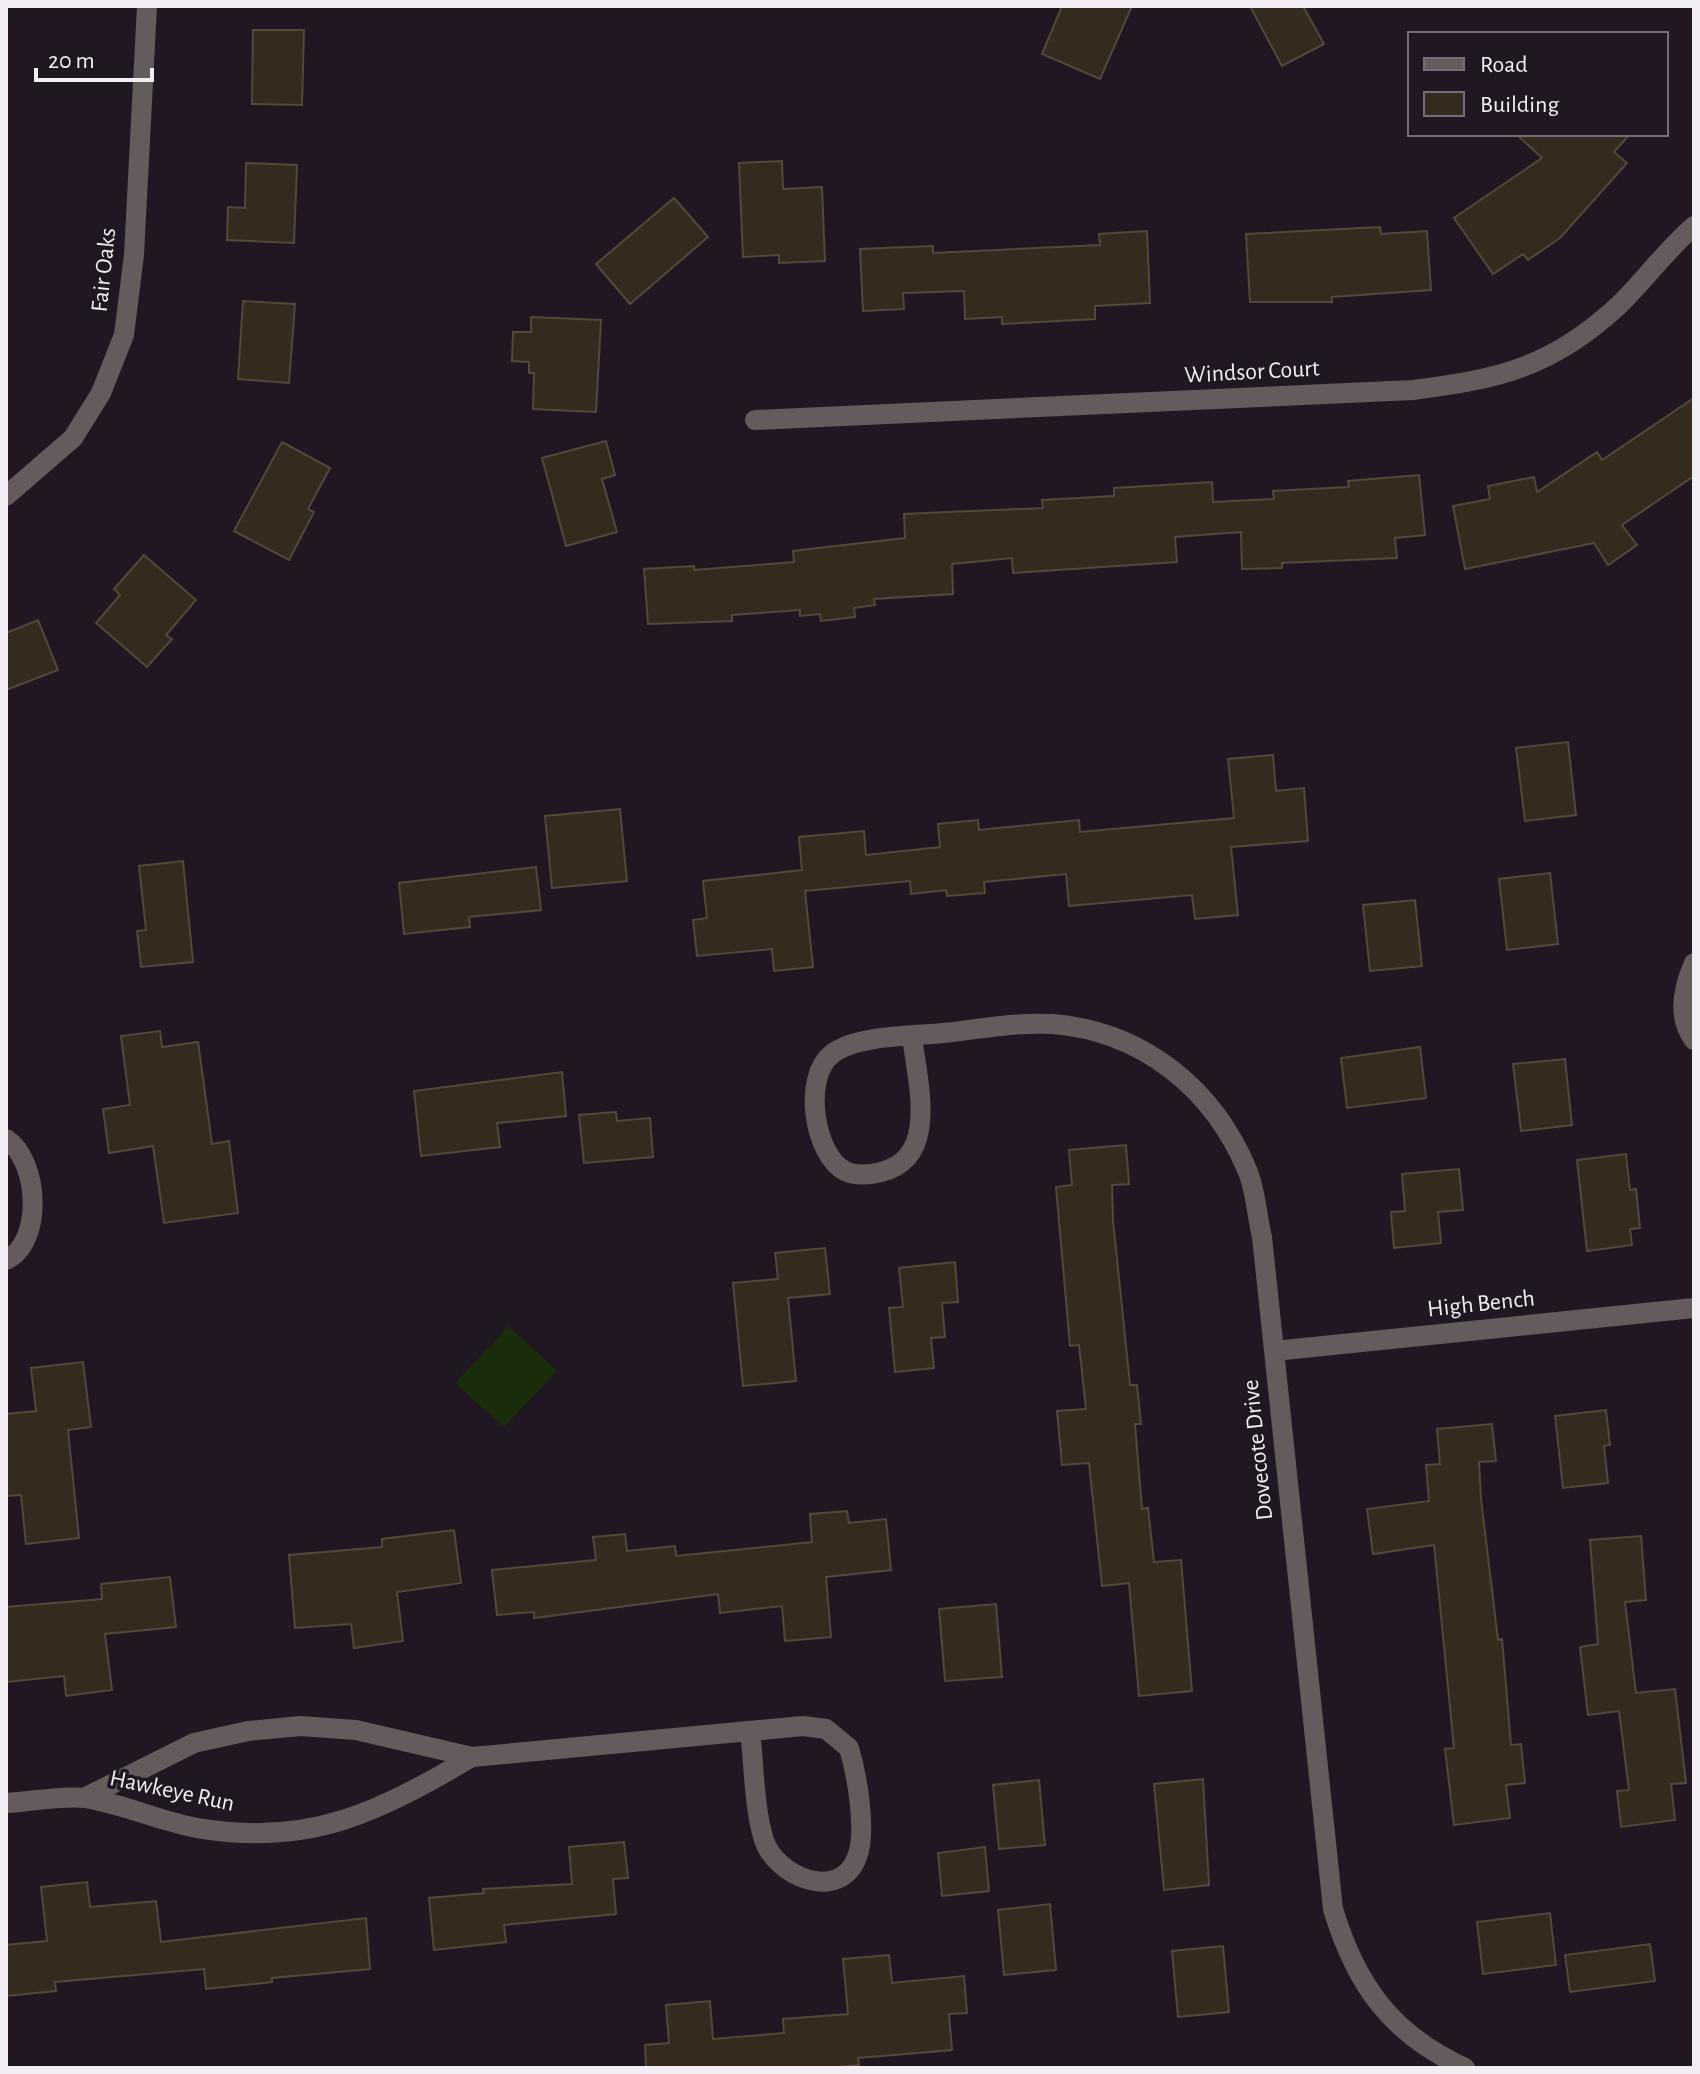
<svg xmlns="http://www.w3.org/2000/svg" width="1700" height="2074" font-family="'Alegreya Sans',sans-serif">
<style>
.green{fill:#192d0a}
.building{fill:#342a1d;stroke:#53483a;stroke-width:2}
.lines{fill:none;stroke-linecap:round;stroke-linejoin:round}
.street{stroke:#645b5d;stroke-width:20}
.labels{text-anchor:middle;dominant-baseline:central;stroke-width:7;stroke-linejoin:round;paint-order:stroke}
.street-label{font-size:24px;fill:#f2ecf4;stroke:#211723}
</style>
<rect width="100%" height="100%" fill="#211723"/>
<path class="green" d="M 509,1326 L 557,1371 L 504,1427 L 455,1383 Z"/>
<path class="building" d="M 1062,6 L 1132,6 L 1100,79 L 1042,54 Z
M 1250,6 L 1303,6 L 1324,44 L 1282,66 Z
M 253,30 L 304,30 L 302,105 L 252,104 Z
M 1516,134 L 1630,134 L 1614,152 L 1627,163 L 1560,238 L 1528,260 L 1523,254 L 1493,274 L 1454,218 L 1542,158 Z
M 782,161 L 783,189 L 822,187 L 825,261 L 779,263 L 779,255 L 743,257 L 739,163 Z
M 246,163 L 297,165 L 294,243 L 227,240 L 228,207 L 245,208 Z
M 674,198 L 708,237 L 630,304 L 596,264 Z
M 1380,227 L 1381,234 L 1427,231 L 1431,290 L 1332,297 L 1332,302 L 1250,302 L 1246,234 Z
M 1147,231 L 1150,303 L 1095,306 L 1095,319 L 1002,324 L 1002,317 L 965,319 L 964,291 L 903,293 L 904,309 L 863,311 L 860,249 L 933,246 L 933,253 L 1100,245 L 1099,234 Z
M 243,301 L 295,304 L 289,383 L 238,379 Z
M 531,317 L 601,320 L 596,412 L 533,409 L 534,373 L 529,373 L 529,362 L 512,361 L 513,332 L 531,332 Z
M 1694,398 L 1694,476 L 1622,525 L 1637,545 L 1608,565 L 1594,543 L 1465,569 L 1453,506 L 1490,499 L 1488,486 L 1534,477 L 1537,492 L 1597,452 L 1602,460 Z
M 606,441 L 615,475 L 602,479 L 617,532 L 566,546 L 542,458 Z
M 282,442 L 330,468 L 308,509 L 314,512 L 289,560 L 234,531 Z
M 1419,475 L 1425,535 L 1395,538 L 1397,558 L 1282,563 L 1282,568 L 1242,569 L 1241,532 L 1175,537 L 1177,562 L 1013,573 L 1012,558 L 952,564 L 953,594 L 874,599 L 875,605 L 854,608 L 855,617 L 821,621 L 820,614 L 800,616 L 800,610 L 732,615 L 732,621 L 648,624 L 644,569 L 694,566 L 694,570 L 794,562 L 793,551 L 905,538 L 904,514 L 1043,508 L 1042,500 L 1114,496 L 1114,488 L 1212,482 L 1213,502 L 1274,499 L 1273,491 L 1349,487 L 1348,481 Z
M 144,555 L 196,600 L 166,635 L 172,639 L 147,667 L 96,623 L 120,595 L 114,589 Z
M 38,620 L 58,670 L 6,690 L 6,633 Z
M 1568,742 L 1576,815 L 1525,821 L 1516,748 Z
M 1273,755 L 1276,791 L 1304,788 L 1308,841 L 1231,847 L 1238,915 L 1195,919 L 1192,895 L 1069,906 L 1066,874 L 984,882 L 985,893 L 947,896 L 946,890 L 911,894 L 910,881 L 805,891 L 813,967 L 774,971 L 772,949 L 697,956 L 693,920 L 707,918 L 703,881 L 802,870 L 799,837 L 864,831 L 866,855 L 940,847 L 938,824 L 978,820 L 979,830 L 1079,820 L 1080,832 L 1234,818 L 1228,759 Z
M 620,809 L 627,881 L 552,888 L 545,816 Z
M 183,861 L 193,962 L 141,967 L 137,931 L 146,930 L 139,866 Z
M 536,867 L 541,910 L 469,917 L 470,927 L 404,934 L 399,883 Z
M 1550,873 L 1558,944 L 1507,950 L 1499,879 Z
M 1415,900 L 1422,966 L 1370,971 L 1363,905 Z
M 160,1031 L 162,1047 L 198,1042 L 212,1144 L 229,1141 L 238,1213 L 164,1223 L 153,1146 L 109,1153 L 103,1109 L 130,1105 L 121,1036 Z
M 1420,1047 L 1426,1098 L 1347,1108 L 1341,1058 Z
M 1565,1059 L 1572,1125 L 1521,1131 L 1513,1064 Z
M 562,1072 L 566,1116 L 497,1123 L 500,1147 L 421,1156 L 414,1091 Z
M 616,1112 L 617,1121 L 650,1118 L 653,1157 L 584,1163 L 579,1115 Z
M 1126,1145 L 1129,1184 L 1112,1185 L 1113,1220 L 1130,1385 L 1137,1385 L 1141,1424 L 1135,1424 L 1142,1509 L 1148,1508 L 1154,1562 L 1181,1560 L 1192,1691 L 1139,1696 L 1129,1583 L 1102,1586 L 1089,1463 L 1062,1465 L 1057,1411 L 1086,1409 L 1079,1345 L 1070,1346 L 1056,1187 L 1072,1185 L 1069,1150 Z
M 1626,1154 L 1630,1190 L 1636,1189 L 1640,1228 L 1630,1229 L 1632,1245 L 1587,1251 L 1577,1160 Z
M 1459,1169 L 1463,1210 L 1438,1212 L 1441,1243 L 1394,1248 L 1391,1212 L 1405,1211 L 1402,1174 Z
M 825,1248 L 830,1294 L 788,1298 L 796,1381 L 743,1386 L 733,1283 L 778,1279 L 775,1253 Z
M 955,1262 L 958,1302 L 942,1303 L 945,1337 L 931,1338 L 934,1368 L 895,1372 L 889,1308 L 903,1307 L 899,1268 Z
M 83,1362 L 91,1427 L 68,1430 L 79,1538 L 26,1544 L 21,1495 L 6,1496 L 6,1414 L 36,1411 L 31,1368 Z
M 1606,1410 L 1610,1445 L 1604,1446 L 1608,1483 L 1563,1488 L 1555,1416 Z
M 1492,1424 L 1496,1461 L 1479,1462 L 1481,1499 L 1498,1640 L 1502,1639 L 1511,1745 L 1521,1744 L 1525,1783 L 1506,1785 L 1510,1818 L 1454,1825 L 1445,1749 L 1454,1748 L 1434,1545 L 1373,1554 L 1367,1509 L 1429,1501 L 1426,1465 L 1440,1464 L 1437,1429 Z
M 847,1511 L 849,1523 L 886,1519 L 891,1570 L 826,1577 L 831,1637 L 785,1641 L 782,1606 L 720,1613 L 718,1594 L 534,1618 L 534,1612 L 497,1615 L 492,1570 L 596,1560 L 593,1537 L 625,1534 L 627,1551 L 675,1546 L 676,1556 L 812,1542 L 810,1514 Z
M 454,1530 L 461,1583 L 397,1592 L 403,1641 L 354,1648 L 351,1624 L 295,1628 L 289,1555 L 382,1547 L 382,1539 Z
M 1641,1536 L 1646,1600 L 1625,1602 L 1636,1693 L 1675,1689 L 1686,1783 L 1671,1784 L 1675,1820 L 1621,1827 L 1617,1791 L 1629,1790 L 1619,1711 L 1588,1715 L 1580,1647 L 1598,1644 L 1590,1540 Z
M 170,1577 L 176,1627 L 105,1634 L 112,1690 L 66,1696 L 64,1676 L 6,1682 L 6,1607 L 102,1599 L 101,1584 Z
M 996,1604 L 1002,1677 L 945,1681 L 939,1609 Z
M 1203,1779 L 1209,1885 L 1164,1890 L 1154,1784 Z
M 1039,1780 L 1045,1845 L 999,1849 L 993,1785 Z
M 624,1842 L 628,1878 L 613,1879 L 616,1914 L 504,1925 L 506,1942 L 434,1950 L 429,1898 L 484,1893 L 483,1889 L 572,1884 L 569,1847 Z
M 985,1847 L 989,1891 L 942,1896 L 938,1853 Z
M 87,1882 L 90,1907 L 156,1901 L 161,1942 L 366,1918 L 370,1969 L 272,1978 L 272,1982 L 206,1989 L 204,1969 L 55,1982 L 56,1991 L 6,1996 L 6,1945 L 47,1941 L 41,1887 Z
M 1050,1904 L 1056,1970 L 1004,1975 L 998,1910 Z
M 1550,1913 L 1556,1965 L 1483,1974 L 1477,1922 Z
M 1650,1944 L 1655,1981 L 1570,1992 L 1565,1955 Z
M 1223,1946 L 1229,2012 L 1178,2017 L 1172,1951 Z
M 889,1955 L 892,1983 L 964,1976 L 967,2013 L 949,2014 L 952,2050 L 858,2058 L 859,2065 L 828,2068 L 646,2068 L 645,2045 L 669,2043 L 666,2005 L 710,2001 L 713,2039 L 784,2033 L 783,2019 L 848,2014 L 843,1959 Z"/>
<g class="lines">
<path class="street" d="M 755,420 L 1413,390 C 1500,379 1552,367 1618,306 C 1645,280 1666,250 1694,226
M 6,496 L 73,438 L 101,393 L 124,335 L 134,255 L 147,6
M 1694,963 C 1683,988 1677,1017 1694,1040
M 912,1036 C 917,1081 940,1158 881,1172 C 871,1175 854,1176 845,1171 C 814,1155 802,1077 832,1054 C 855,1035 914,1036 944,1033 C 979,1029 1016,1022 1052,1024 C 1143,1031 1214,1089 1248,1172 C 1256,1192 1257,1217 1262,1237 L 1333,1909 C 1356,1985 1391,2034 1465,2068
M 6,1139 C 39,1160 44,1242 6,1260
M 1274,1351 L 1694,1308
M 84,1798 L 194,1743 L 248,1731 L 300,1726 L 356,1730 L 472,1757 L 803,1726 L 826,1729 L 849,1748 C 857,1775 867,1832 857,1857 C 840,1903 776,1877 764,1840 C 754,1809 754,1763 750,1731
M 6,1803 C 31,1802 60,1795 85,1798 C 125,1804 163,1823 203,1829 C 313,1846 380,1811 472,1757"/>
</g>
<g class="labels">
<g class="street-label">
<text transform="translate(104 270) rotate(-84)">Fair Oaks</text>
<text transform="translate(1252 372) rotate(-3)">Windsor Court</text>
<text transform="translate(1481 1304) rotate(-6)">High Bench</text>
<text transform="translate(1258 1450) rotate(-96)">Dovecote Drive</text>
<text transform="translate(172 1791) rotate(12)">Hawkeye Run</text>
</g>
</g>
<rect width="1700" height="2074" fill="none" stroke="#f2ecf4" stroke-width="16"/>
<rect x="1408" y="32" width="260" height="104" fill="#211723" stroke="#756c77" stroke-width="2"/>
<rect x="1424" y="58" width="40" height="12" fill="#645b5d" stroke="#756c77" stroke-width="2"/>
<text x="1480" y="72" font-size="24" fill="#f2ecf4">Road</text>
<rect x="1424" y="92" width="40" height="24" fill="#342a1d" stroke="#756c77" stroke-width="2"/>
<text x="1480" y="112" font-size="24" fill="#f2ecf4">Building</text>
<path d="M36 68v12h116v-12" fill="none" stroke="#f2ecf4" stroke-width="4"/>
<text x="48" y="68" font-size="24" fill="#f2ecf4" stroke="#211723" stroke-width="6" paint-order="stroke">20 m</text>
</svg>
